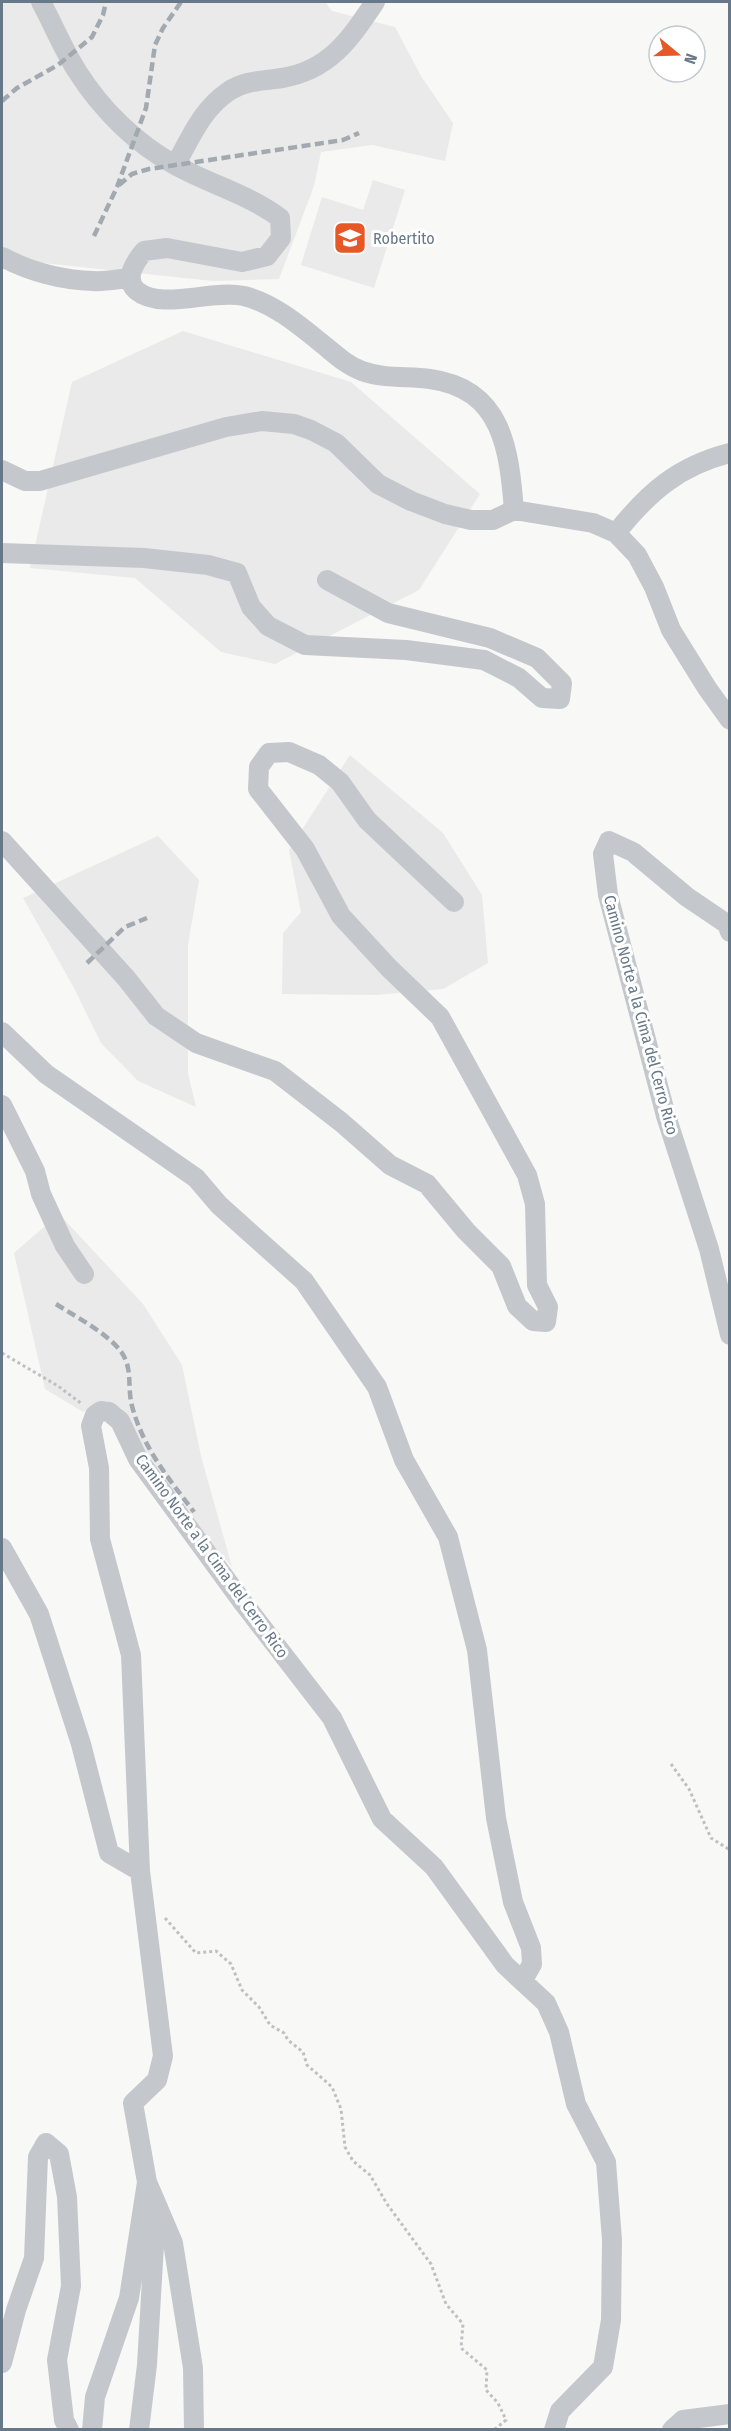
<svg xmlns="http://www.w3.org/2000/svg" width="731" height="2431" font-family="'Fira Sans Condensed',sans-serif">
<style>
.built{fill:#e9eae9}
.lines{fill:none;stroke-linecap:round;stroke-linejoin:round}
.path{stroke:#bec0c3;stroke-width:3;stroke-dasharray:3 3;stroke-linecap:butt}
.minor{stroke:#c4c8cc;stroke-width:20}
.rail{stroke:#a2a9b0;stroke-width:4.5;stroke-dasharray:9 4.5;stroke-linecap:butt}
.labels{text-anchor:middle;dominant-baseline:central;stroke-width:6;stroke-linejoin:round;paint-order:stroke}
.poi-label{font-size:16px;fill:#677888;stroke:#fff;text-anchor:start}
.street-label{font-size:16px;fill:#677888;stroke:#fff}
</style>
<rect width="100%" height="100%" fill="#f8f9f6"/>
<path class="built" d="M 2,2 L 325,2 L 332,11 L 395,27 L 421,76 L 453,123 L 445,161 L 372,145 L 321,152 L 314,186 L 279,279 L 213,281 L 33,262 L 2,246 Z
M 373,180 L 405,190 L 374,288 L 301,265 L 322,197 L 363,210 Z
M 183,331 L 351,382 L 480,494 L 419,590 L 275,664 L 221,652 L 135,578 L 30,568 L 72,382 Z
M 350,755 L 443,833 L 482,895 L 488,963 L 443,989 L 375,995 L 282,994 L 283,933 L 301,912 L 289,850 Z
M 158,836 L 199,880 L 188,945 L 188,1073 L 196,1107 L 138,1081 L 101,1043 L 73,986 L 23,898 Z
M 59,1214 L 143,1304 L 182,1365 L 201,1456 L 232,1567 L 204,1536 L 146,1455 L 122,1409 L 106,1401 L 83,1412 L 45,1389 L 14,1253 Z"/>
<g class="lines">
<path class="path" d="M 2,1353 L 58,1386 L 82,1404
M 671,1764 L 689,1789 L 711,1838 L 730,1850
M 165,1918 L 196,1953 L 216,1951 L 231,1964 L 242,1990 L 259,2007 L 270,2025 L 284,2033 L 288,2040 L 303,2052 L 307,2065 L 332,2087 L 341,2109 L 345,2147 L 353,2161 L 370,2175 L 387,2204 L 431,2264 L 446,2304 L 463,2324 L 461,2348 L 487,2370 L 486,2390 L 498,2403 L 506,2420 L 494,2430"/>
<path class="minor" d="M 41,2 C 53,24 63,49 77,71 C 101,109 135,143 175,165 C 209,184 248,194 280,218 L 281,238 L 267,256 L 242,262 L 167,248 L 144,251 C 135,262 123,279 137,291 C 162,311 211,289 244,296 C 275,304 300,326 325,346 C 337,356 348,366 362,371 C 384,379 408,376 430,379 C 503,389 509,450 514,510
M 175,165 C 191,138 201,110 229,91 C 246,80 263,81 282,78 C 330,70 350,39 375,2
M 2,257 C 29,271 62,280 93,281 C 105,282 118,279 130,278
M 2,470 L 25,481 L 40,481 L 226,427 L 262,421 L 294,424 L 311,430 L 336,443 L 378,484 L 411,501 L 445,514 L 471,520 L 493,520 L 514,510 L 593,523 L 616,533 L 637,555 L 654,587 L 671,630 L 707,688 L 730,720
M 616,533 C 648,493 678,466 730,453
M 2,553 L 144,558 L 208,565 L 237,573 L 251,607 L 268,626 L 305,645 L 406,650 L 484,660 L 519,678 L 542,698 L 560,699 L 562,683 L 537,658 L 490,638 L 388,613 L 327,580
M 2,841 L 126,978 L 156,1016 L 196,1043 L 275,1071 L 341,1122 L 390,1165 L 427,1184 L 466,1231 L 501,1266 L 517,1306 L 533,1321 L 546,1322 L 548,1307 L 537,1285 L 535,1204 L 527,1175 L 440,1017 L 389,968 L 341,916 L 305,849 L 258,789 L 259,767 L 269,753 L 289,752 L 319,765 L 340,782 L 367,820 L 454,902
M 730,932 L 727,924 L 687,897 L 633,852 L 609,841 L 603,854 L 608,895 L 666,1116 L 709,1249 L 730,1335
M 2,1032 L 46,1074 L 196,1178 L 219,1205 L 304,1281 L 377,1387 L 404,1460 L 448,1537 L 477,1650 L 496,1818 L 513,1902 L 531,1948 L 532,1964 L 523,1980
M 2,1105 L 35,1171 L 41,1194 L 65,1246 L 84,1274
M 2,1548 L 39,1614 L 81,1744 L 109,1853 L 140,1871
M 147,2182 L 173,2243 L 193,2368 L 194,2430
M 2,2363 L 16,2310 L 34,2258 L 38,2157 L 46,2143 L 59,2154 L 67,2197 L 71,2286 L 57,2360 L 64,2420 L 69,2430
M 92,2430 L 95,2397 L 129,2298 L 147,2182 L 133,2103 L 157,2080 L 163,2056 L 140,1871 L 131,1655 L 100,1539 L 99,1468 L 91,1426 L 95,1415 L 101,1411 L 109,1412 L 120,1421 L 138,1459 L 244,1604 L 332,1718 L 382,1819 L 434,1867 L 505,1965 L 546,2003 L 559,2032 L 576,2104 L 606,2162 L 612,2240 L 611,2320 L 603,2367 L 560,2411 L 554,2430
M 139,2430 L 147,2365 L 156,2210
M 672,2430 L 683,2420 L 730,2414"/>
<path class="rail" d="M 2,101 L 17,88 L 58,65 L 92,37 L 103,15 L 106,2
M 119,185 L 132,174 L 149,169 L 343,140 L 359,133
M 94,236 L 117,187 L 146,108 L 155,45 L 163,28 L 181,2
M 87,963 L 125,927 L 147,918
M 56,1304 C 76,1317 109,1334 122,1353 C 133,1370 127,1387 132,1406 C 143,1448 169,1479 194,1512"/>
</g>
<defs>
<symbol id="school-square" viewBox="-11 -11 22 22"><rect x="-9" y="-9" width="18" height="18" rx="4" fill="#e75827" stroke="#fff"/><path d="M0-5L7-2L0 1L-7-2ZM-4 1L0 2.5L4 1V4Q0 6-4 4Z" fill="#fff"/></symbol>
</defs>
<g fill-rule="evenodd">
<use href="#school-square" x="331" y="219" width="38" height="38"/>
</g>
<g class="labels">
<g class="poi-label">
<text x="373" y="238">Robertito</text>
</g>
<g class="street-label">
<text transform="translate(641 1015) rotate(75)">Camino Norte a la Cima del Cerro Rico</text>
<text transform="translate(212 1556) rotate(54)">Camino Norte a la Cima del Cerro Rico</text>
</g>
</g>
<rect width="731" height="2431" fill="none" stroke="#677888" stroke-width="6"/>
<g transform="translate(677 54) rotate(109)"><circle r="28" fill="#ffffff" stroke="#c2c9cf" stroke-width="1.5"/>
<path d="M0-4.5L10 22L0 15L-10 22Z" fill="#e75827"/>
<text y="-9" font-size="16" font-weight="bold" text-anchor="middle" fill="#677888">N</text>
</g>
</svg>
